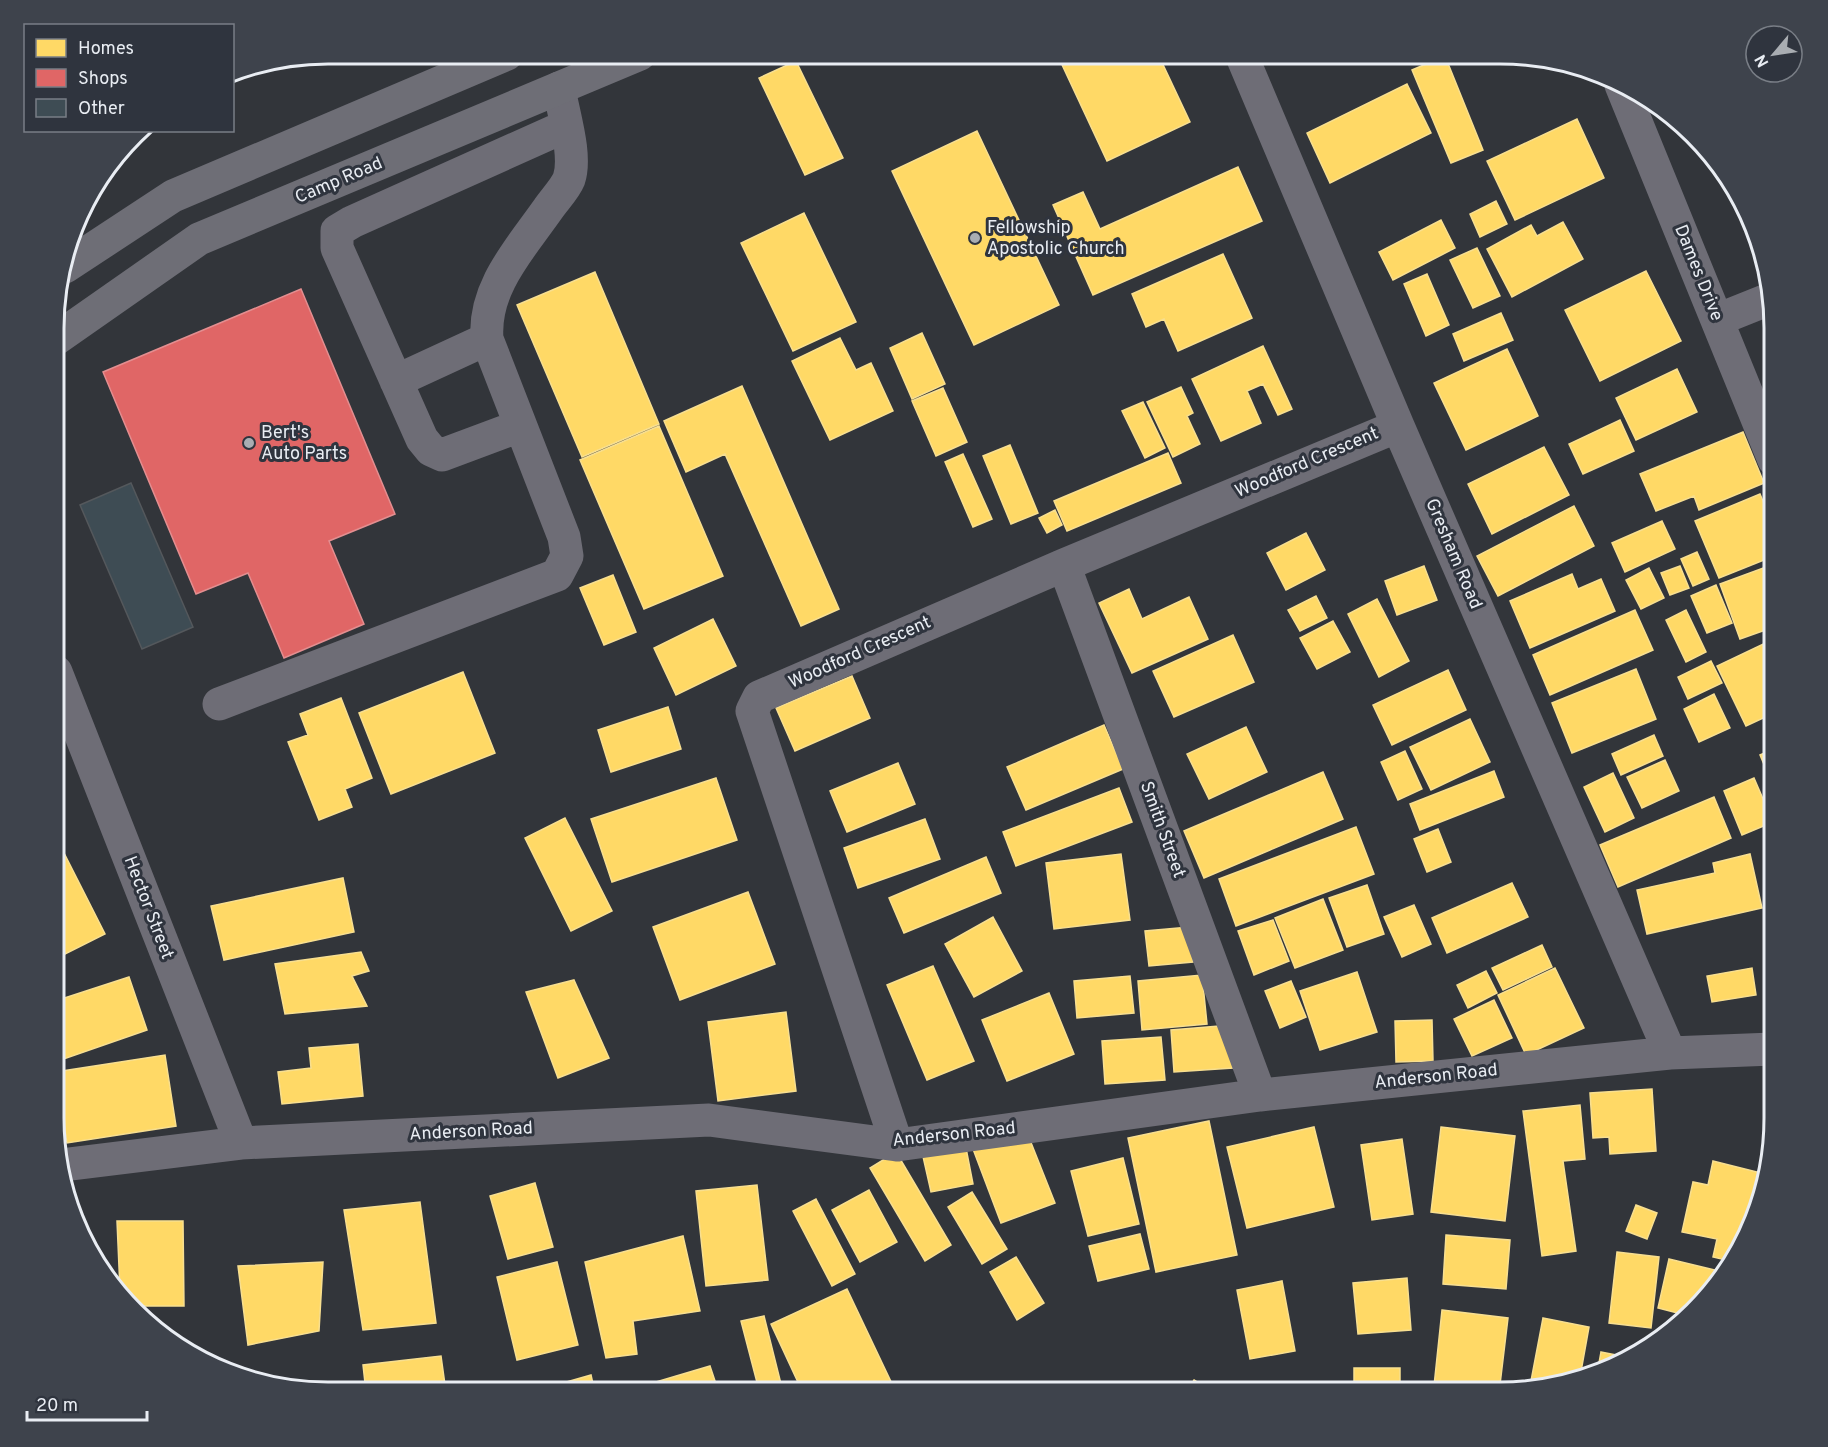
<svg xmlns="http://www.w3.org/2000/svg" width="1828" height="1447" font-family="Overpass,sans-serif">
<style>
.homes{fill:#ffd966;stroke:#f8df90;stroke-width:1.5}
.shops{fill:#e06666;stroke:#e38e90;stroke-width:1.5}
.building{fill:#3e4c54;stroke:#54585c;stroke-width:1.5}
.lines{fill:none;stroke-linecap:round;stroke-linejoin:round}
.minor{stroke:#6e6d76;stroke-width:33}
.major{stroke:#6e6e76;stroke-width:33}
.poi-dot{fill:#a9adb2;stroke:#2f343e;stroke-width:2}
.labels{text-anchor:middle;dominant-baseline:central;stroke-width:6;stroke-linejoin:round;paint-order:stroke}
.street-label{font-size:18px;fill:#e9edf3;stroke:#2f343e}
.poi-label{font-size:18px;fill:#e9edf3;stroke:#2f343e;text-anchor:start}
.rim{fill:none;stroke:#e9edf3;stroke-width:3}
</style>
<rect width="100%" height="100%" fill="#32353a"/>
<path class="homes" d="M 1057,54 L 1158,54 L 1190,122 L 1107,161 Z
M 1445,56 L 1483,150 L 1451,163 L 1412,70 Z
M 796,61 L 843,158 L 805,175 L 759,78 Z
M 1407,84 L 1431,133 L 1330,183 L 1307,133 Z
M 1577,119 L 1604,178 L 1515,220 L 1487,161 Z
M 977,131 L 1059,305 L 974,345 L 892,171 Z
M 1238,167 L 1262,221 L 1093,295 L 1053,205 L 1083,192 L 1100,229 Z
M 1496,201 L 1507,224 L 1480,237 L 1470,214 Z
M 804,213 L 856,322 L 793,351 L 741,243 Z
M 1441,220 L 1455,248 L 1393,280 L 1379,252 Z
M 1563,222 L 1583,259 L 1512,297 L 1487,249 L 1531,225 L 1537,236 Z
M 1477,248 L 1500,296 L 1473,308 L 1450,260 Z
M 1223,254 L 1252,318 L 1178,351 L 1164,319 L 1146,327 L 1132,294 Z
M 1646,271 L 1681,341 L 1600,381 L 1565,310 Z
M 595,272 L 659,424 L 582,457 L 517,305 Z
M 1427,274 L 1449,325 L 1426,336 L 1404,284 Z
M 1501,313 L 1513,340 L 1464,361 L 1453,334 Z
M 922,333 L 945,384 L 912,399 L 890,348 Z
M 840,338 L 856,370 L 871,363 L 893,411 L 830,440 L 792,361 Z
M 1263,346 L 1292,409 L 1278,415 L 1263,384 L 1247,391 L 1261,423 L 1221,441 L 1192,379 Z
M 1507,349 L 1538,416 L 1466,450 L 1434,383 Z
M 1677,369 L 1697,412 L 1636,440 L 1616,398 Z
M 742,386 L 839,609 L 801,626 L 725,454 L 686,472 L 664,421 Z
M 1181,387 L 1193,413 L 1187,416 L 1200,444 L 1173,457 L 1147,402 Z
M 943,388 L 967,442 L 936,456 L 912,401 Z
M 1143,402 L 1165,448 L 1145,458 L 1122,411 Z
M 1620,420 L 1634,451 L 1583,474 L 1569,444 Z
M 659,426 L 723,576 L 644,609 L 580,460 Z
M 1743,432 L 1764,483 L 1699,510 L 1694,496 L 1656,511 L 1640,474 Z
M 1010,445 L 1038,513 L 1011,524 L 983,456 Z
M 1544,447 L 1569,495 L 1492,534 L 1468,484 Z
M 1168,453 L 1181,483 L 1067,531 L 1054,501 Z
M 963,454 L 992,519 L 973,527 L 945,462 Z
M 1760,494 L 1774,527 L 1774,556 L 1719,578 L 1695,521 Z
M 1574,506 L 1594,546 L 1498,596 L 1477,556 Z
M 1055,510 L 1062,525 L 1047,533 L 1039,518 Z
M 1662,521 L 1675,549 L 1625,572 L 1612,543 Z
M 1306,533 L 1325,570 L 1286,590 L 1267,553 Z
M 1697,552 L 1709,579 L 1693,586 L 1681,559 Z
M 1774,564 L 1774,627 L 1740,639 L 1720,584 Z
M 1424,566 L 1437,600 L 1397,615 L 1385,581 Z
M 1680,566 L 1689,588 L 1670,595 L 1661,573 Z
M 1649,568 L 1664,598 L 1641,609 L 1626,580 Z
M 1572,574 L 1578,589 L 1601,579 L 1615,611 L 1530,648 L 1510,601 Z
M 613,575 L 636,632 L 604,645 L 580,588 Z
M 1716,585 L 1732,623 L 1707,633 L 1691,596 Z
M 1129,589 L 1142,619 L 1189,597 L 1208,639 L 1132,673 L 1099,603 Z
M 1316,596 L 1327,618 L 1300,631 L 1288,610 Z
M 1377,599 L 1409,661 L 1379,677 L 1348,614 Z
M 1635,610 L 1653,650 L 1550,695 L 1533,655 Z
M 1686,610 L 1706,652 L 1686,662 L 1666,620 Z
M 713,619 L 736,666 L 676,695 L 654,648 Z
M 1333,621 L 1350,652 L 1317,669 L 1300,638 Z
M 1233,635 L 1254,682 L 1174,717 L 1153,671 Z
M 1774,639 L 1774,713 L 1746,726 L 1717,666 Z
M 1711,661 L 1722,683 L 1688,699 L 1678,677 Z
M 1636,669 L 1656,719 L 1572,753 L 1552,703 Z
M 1448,670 L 1466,710 L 1392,745 L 1373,705 Z
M 463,672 L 495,753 L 391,794 L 359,713 Z
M 852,676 L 870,718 L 795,751 L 776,708 Z
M 1714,694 L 1730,728 L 1699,742 L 1684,709 Z
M 341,698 L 372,778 L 345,789 L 352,807 L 319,820 L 288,742 L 308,735 L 300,714 Z
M 668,707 L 681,749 L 611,772 L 598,730 Z
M 1470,719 L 1490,762 L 1431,790 L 1410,747 Z
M 1104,725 L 1123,769 L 1026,810 L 1007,767 Z
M 1246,727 L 1267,772 L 1209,799 L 1187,754 Z
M 1654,735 L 1663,756 L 1621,775 L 1612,754 Z
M 1774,749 L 1774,788 L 1760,755 Z
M 1405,751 L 1422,789 L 1398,800 L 1381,762 Z
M 1665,760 L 1679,791 L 1642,808 L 1627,777 Z
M 898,763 L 915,804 L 847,832 L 830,791 Z
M 1494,771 L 1504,797 L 1420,830 L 1410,804 Z
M 1323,772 L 1343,819 L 1204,878 L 1184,831 Z
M 1613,773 L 1634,818 L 1605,832 L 1584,787 Z
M 716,778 L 737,840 L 612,882 L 591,819 Z
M 1754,778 L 1773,822 L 1742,835 L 1724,791 Z
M 1119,788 L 1132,822 L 1016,866 L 1003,832 Z
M 1714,797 L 1731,838 L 1618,887 L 1600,845 Z
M 565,818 L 612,911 L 571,931 L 525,838 Z
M 925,819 L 940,859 L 858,888 L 844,848 Z
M 1356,827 L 1374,874 L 1236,926 L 1219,879 Z
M 1438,829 L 1451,862 L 1427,872 L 1414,839 Z
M 62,849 L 105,934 L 55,959 L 55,853 Z
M 1121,854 L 1130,920 L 1054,929 L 1046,863 Z
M 1750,854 L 1762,908 L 1647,934 L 1637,890 L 1715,873 L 1713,863 Z
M 986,857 L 1001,893 L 904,933 L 889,898 Z
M 343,878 L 354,932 L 224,960 L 211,906 Z
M 1512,883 L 1528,917 L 1447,953 L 1432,918 Z
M 1367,885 L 1384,934 L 1347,947 L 1329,898 Z
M 748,892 L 775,964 L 680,1000 L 653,927 Z
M 1323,899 L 1343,950 L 1295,968 L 1275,918 Z
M 1414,905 L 1431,944 L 1402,957 L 1384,917 Z
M 993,917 L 1022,971 L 974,997 L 945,944 Z
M 1273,920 L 1289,961 L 1254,975 L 1238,931 Z
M 1189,927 L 1193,962 L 1149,966 L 1145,931 Z
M 1542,945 L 1552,967 L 1503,990 L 1492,968 Z
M 361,952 L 369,971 L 352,976 L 367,1006 L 285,1014 L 275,964 Z
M 1774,963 L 1773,991 L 1769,964 Z
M 933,966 L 974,1061 L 927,1080 L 887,985 Z
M 1555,968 L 1584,1028 L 1526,1055 L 1498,995 Z
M 1752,968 L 1756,995 L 1712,1002 L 1707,976 Z
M 1486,971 L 1497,993 L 1468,1008 L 1457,985 Z
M 1357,972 L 1377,1032 L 1320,1050 L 1300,991 Z
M 1202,975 L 1207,1024 L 1142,1030 L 1138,981 Z
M 1130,976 L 1134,1013 L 1077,1018 L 1074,981 Z
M 129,977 L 147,1030 L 55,1062 L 55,1001 Z
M 574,980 L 609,1058 L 558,1078 L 526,992 Z
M 1291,981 L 1306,1017 L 1280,1028 L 1265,991 Z
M 1049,993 L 1074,1054 L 1007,1081 L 982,1020 Z
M 1494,1000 L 1512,1038 L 1472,1056 L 1454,1019 Z
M 786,1012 L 796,1091 L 718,1101 L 708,1022 Z
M 1432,1020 L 1433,1061 L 1396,1062 L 1395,1021 Z
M 1231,1025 L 1233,1068 L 1174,1072 L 1171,1030 Z
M 1161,1037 L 1165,1080 L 1105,1084 L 1102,1041 Z
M 358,1044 L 363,1096 L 282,1104 L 278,1072 L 311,1068 L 309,1048 Z
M 165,1055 L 176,1126 L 67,1143 L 56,1072 Z
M 1652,1089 L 1656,1151 L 1610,1154 L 1609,1137 L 1593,1138 L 1590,1093 Z
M 1580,1105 L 1585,1159 L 1563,1161 L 1576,1251 L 1542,1256 L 1523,1111 Z
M 1209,1121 L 1237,1255 L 1156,1272 L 1128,1138 Z
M 1314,1127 L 1334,1207 L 1247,1228 L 1227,1147 Z
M 1441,1127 L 1515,1136 L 1505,1221 L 1431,1212 Z
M 1026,1130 L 1055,1203 L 1001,1223 L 973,1149 Z
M 1402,1139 L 1413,1214 L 1372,1220 L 1361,1145 Z
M 965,1143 L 973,1184 L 931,1192 L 922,1152 Z
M 896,1152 L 951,1245 L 925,1261 L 870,1168 Z
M 1123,1158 L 1139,1224 L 1088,1236 L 1071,1171 Z
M 1713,1161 L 1765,1174 L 1753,1224 L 1730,1261 L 1713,1257 L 1717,1239 L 1682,1232 L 1693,1182 L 1708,1185 Z
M 535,1183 L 553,1247 L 508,1259 L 490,1196 Z
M 757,1185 L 768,1280 L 706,1286 L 696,1191 Z
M 869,1190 L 897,1242 L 860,1262 L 832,1210 Z
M 972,1192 L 1007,1249 L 982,1264 L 948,1207 Z
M 816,1199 L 855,1274 L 832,1286 L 793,1211 Z
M 420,1202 L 436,1323 L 363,1330 L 344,1210 Z
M 1636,1205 L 1657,1213 L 1647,1239 L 1626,1231 Z
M 117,1221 L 183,1221 L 184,1306 L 133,1306 L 120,1290 Z
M 1140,1234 L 1149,1269 L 1098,1281 L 1089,1246 Z
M 1446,1235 L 1510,1240 L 1506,1289 L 1443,1284 Z
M 683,1236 L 700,1311 L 633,1321 L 637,1354 L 606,1358 L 585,1262 Z
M 1617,1252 L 1659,1257 L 1651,1328 L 1609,1323 Z
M 1016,1257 L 1044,1303 L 1017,1320 L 990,1272 Z
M 1669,1259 L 1723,1272 L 1706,1300 L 1685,1315 L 1658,1308 Z
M 323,1262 L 319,1331 L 248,1345 L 238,1266 Z
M 557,1262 L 578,1345 L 517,1360 L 497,1277 Z
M 1407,1278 L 1411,1330 L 1358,1334 L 1353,1283 Z
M 1282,1281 L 1295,1351 L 1250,1359 L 1237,1290 Z
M 847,1289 L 893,1386 L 878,1393 L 803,1393 L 771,1324 Z
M 1442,1310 L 1508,1318 L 1499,1393 L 1434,1386 Z
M 764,1316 L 781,1384 L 759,1390 L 741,1321 Z
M 1543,1318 L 1589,1327 L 1580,1377 L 1547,1384 L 1531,1381 Z
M 1601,1352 L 1626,1357 L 1605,1372 L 1597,1374 Z
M 441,1356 L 446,1392 L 366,1392 L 363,1365 Z
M 710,1366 L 719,1393 L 622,1393 L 622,1392 Z
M 1354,1368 L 1400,1368 L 1400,1393 L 1354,1393 Z
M 591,1375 L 595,1393 L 528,1393 Z
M 1194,1380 L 1214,1393 L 1186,1393 Z"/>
<path class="shops" d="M 301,289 L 395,514 L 329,541 L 364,624 L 284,658 L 248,573 L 196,594 L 103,372 Z"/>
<path class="building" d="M 131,483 L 193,627 L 142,649 L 80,505 Z"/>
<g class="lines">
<path class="minor" d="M 1241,54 L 1398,426 L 1670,1053
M 1621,85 L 1774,460
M 1717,320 L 1767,300
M 396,381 L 487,339
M 520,426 L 442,455 L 431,450 L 422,439 L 337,248 L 337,231 L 352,222 L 566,126
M 1064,565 L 1260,1095
M 56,672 L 241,1143
M 219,704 L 557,575 L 567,556 L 564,537 L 487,339 C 483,288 520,249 548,209 C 554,200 565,189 569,179 C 577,155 563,113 559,88
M 897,1145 L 752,711 L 759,697 L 1064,565 L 1398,426
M 62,1165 L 241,1143 L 709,1120 L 897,1145 L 1260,1095 L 1670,1053 L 1773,1049"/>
<path class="major" d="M 65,267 L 173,196 L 507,54
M 56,339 L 199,239 L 640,54"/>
</g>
<g class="poi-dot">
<circle cx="975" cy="238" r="6"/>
<circle cx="249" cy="443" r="6"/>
</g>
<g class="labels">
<g class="street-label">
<text transform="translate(339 181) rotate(-23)">Camp Road</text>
<text transform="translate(1698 273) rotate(68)">Dames Drive</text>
<text transform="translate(1307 463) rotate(-23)">Woodford Crescent</text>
<text transform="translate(1453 554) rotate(67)">Gresham Road</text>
<text transform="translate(860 653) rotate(-24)">Woodford Crescent</text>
<text transform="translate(1162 830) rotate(70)">Smith Street</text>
<text transform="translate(148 908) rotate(69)">Hector Street</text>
<text transform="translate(1436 1077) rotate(-6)">Anderson Road</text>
<text transform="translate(471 1132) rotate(-3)">Anderson Road</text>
<text transform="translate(954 1135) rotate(-6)">Anderson Road</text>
</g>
<g class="poi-label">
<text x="987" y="228">Fellowship<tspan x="987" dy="21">Apostolic Church</tspan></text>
<text x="261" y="433">Bert's<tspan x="261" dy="21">Auto Parts</tspan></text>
</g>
</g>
<path d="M0 0H1828V1447H0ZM328 64H1500A264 264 0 0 1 1764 328V1118A264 264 0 0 1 1500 1382H328A264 264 0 0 1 64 1118V328A264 264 0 0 1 328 64Z" fill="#3e434c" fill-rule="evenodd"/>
<path class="rim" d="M328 64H1500A264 264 0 0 1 1764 328V1118A264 264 0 0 1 1500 1382H328A264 264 0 0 1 64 1118V328A264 264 0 0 1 328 64Z"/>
<rect x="24" y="24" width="210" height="108" fill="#2f343e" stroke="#797e86" stroke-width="1.5"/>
<rect x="36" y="39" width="30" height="18" fill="#ffd966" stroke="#797e86" stroke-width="1.5"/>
<text x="78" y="54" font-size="18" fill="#e9edf3">Homes</text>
<rect x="36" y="69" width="30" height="18" fill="#e06666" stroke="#797e86" stroke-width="1.5"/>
<text x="78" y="84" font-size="18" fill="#e9edf3">Shops</text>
<rect x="36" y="99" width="30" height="18" fill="#3e4c54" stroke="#797e86" stroke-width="1.5"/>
<text x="78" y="114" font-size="18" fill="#e9edf3">Other</text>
<g transform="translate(1774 54) rotate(241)"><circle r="28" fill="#2f343e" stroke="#797e86" stroke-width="1.5"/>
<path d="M0-4.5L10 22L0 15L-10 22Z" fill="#a9adb2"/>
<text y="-9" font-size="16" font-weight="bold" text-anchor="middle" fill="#e9edf3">N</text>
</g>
<path d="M27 1411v9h120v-9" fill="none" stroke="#e9edf3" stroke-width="3"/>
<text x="36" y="1411" font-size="18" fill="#e9edf3" stroke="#2f343e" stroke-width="4.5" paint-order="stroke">20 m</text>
</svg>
